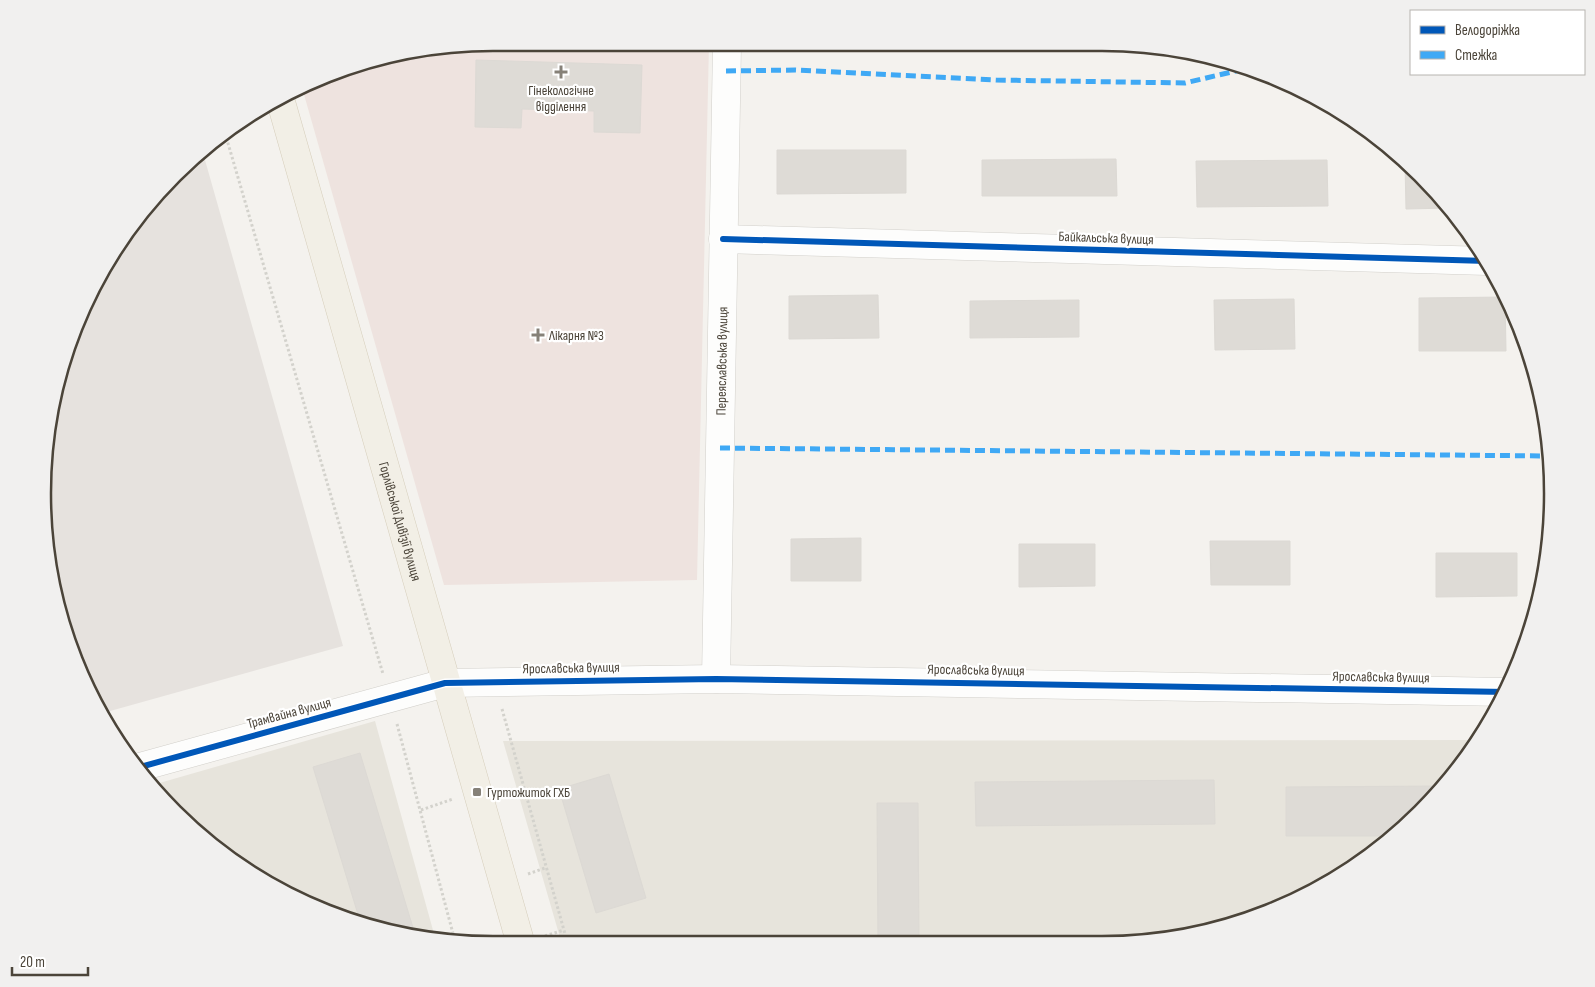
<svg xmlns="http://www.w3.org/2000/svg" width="1595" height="987" font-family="'Sofia Sans Condensed',sans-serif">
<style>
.residential{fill:#e7e4dc}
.industrial{fill:#e6e2de}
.medical{fill:#eee3df}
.building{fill:#dedbd6;stroke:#dcd9d4}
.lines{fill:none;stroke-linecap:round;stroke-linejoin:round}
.minor-casing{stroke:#d2d0cb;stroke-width:29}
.major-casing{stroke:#d6cebb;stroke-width:29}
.path{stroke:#d3d2cc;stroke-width:3;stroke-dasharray:2.5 2.5;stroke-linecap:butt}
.minor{stroke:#fdfdfc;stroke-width:28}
.major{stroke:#f2efe6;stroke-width:28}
.quiet{stroke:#3fa9f5;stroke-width:5;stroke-dasharray:10 5;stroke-linecap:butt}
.cycleway-casing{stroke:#fff;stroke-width:9}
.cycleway{stroke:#0057b8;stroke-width:6}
.poi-dot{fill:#868178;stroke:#fff;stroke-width:2}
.labels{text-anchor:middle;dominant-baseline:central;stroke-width:4.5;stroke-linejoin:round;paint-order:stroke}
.poi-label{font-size:14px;fill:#4b4439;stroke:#fff;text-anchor:start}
.street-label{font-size:14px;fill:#4b4439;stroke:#fff}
.rim{fill:none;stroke:#4b4439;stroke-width:2.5}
</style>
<rect width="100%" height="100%" fill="#f4f2ee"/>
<path class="residential" d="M 375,721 L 436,941 L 321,910 L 219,851 L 156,784 Z
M 1477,740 L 1459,768 L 1399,832 L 1327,884 L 1219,929 L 1131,944 L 561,941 L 503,741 Z"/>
<path class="industrial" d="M 203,153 L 343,646 L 103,713 L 66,638 L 43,493 L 66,349 L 119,243 Z"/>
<path class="medical" d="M 494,43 L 709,44 L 697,580 L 444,585 L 303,91 L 349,66 Z"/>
<path class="building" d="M 476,60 L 642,65 L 640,133 L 594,132 L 594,111 L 522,109 L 521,128 L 475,127 Z
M 777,150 L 906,150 L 906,193 L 777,194 Z
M 1116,159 L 1117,196 L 982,196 L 982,160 Z
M 1327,160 L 1328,206 L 1197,207 L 1196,161 Z
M 1405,163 L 1440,196 L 1449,208 L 1406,209 Z
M 878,295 L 879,338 L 789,339 L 789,296 Z
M 1505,297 L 1506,351 L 1419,351 L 1419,298 Z
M 1294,299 L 1295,349 L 1215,350 L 1214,300 Z
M 1079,300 L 1079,337 L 970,338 L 970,301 Z
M 861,538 L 861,581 L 791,581 L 791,539 Z
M 1210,541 L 1290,541 L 1290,585 L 1211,585 Z
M 1019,544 L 1095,544 L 1095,586 L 1019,587 Z
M 1436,553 L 1517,553 L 1517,596 L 1436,597 Z
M 360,753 L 414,931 L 407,933 L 360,921 L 313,767 Z
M 609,774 L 646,898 L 596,913 L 559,789 Z
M 1214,780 L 1215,824 L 976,826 L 975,782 Z
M 1443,786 L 1394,836 L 1286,836 L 1286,787 Z
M 877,803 L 918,803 L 919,943 L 878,942 Z
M 1368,847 L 1379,847 L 1368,855 Z"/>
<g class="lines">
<defs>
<g id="minor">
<path d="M 723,239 L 1487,261"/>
<path id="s1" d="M 716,679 L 727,44"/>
<path d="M 140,767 L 445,683 L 716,679 L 1507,692"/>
</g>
<g id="major">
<path id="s2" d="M 281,102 L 520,941"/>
</g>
</defs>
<use href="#minor" class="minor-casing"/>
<use href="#major" class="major-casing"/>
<path class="path" d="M 225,133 L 383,674
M 502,709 L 567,941
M 397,724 L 455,941
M 421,810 L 453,799
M 528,874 L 545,868
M 545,936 L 564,930"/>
<use href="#minor" class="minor"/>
<use href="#major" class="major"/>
<path class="quiet" d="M 726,71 L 795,70 L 996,80 L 1185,83 L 1244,69
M 720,448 L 1549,456"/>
<defs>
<path id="cycleway" d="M 723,239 L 1487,261
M 140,767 L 445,683 L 716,679 L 1507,692"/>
</defs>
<use href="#cycleway" class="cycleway-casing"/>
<use href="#cycleway" class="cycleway"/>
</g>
<g class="poi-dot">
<path d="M558.5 64.5h5v5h5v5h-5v5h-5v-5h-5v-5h5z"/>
<path d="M535.5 327.5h5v5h5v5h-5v5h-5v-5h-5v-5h5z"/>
<rect x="472" y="787" width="10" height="10" rx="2.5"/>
</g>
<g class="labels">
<g class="poi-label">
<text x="561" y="90" text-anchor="middle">Гінекологічне<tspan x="561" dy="16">відділення</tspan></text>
<text x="549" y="335">Лікарня №3</text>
<text x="487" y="792">Гуртожиток ГХБ</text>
</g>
<g class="street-label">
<text transform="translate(1106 238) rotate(2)">Байкальська вулиця</text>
<text stroke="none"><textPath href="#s1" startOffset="318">Переяславська вулиця</textPath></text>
<text stroke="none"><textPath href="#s2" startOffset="436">Горлівської Дивізії вулиця</textPath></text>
<text transform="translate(571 668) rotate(-1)">Ярославська вулиця</text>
<text transform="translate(976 670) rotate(1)">Ярославська вулиця</text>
<text transform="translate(1381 677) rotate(1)">Ярославська вулиця</text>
<text transform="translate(289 713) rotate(-15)">Трамвайна вулиця</text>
</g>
</g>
<path d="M0 0H1595V987H0ZM493 51H1102A442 442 0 0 1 1544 493V494A442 442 0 0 1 1102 936H493A442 442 0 0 1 51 494V493A442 442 0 0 1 493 51Z" fill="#f1f0ef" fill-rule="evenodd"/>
<path class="rim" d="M493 51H1102A442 442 0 0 1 1544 493V494A442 442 0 0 1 1102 936H493A442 442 0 0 1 51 494V493A442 442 0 0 1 493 51Z"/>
<rect x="1410" y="10" width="175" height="65" fill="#ffffff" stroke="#b7b4b0"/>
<rect x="1420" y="26" width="25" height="8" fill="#0057b8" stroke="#b7b4b0"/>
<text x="1455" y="35" font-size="15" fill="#4b4439">Велодоріжка</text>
<rect x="1420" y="51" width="25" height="8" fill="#3fa9f5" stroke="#b7b4b0"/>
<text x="1455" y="60" font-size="15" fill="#4b4439">Стежка</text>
<path d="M12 967v8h76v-8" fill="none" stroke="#4b4439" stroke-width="2.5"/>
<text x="20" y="967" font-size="15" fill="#4b4439" stroke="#ffffff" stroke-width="4" paint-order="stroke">20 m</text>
</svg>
